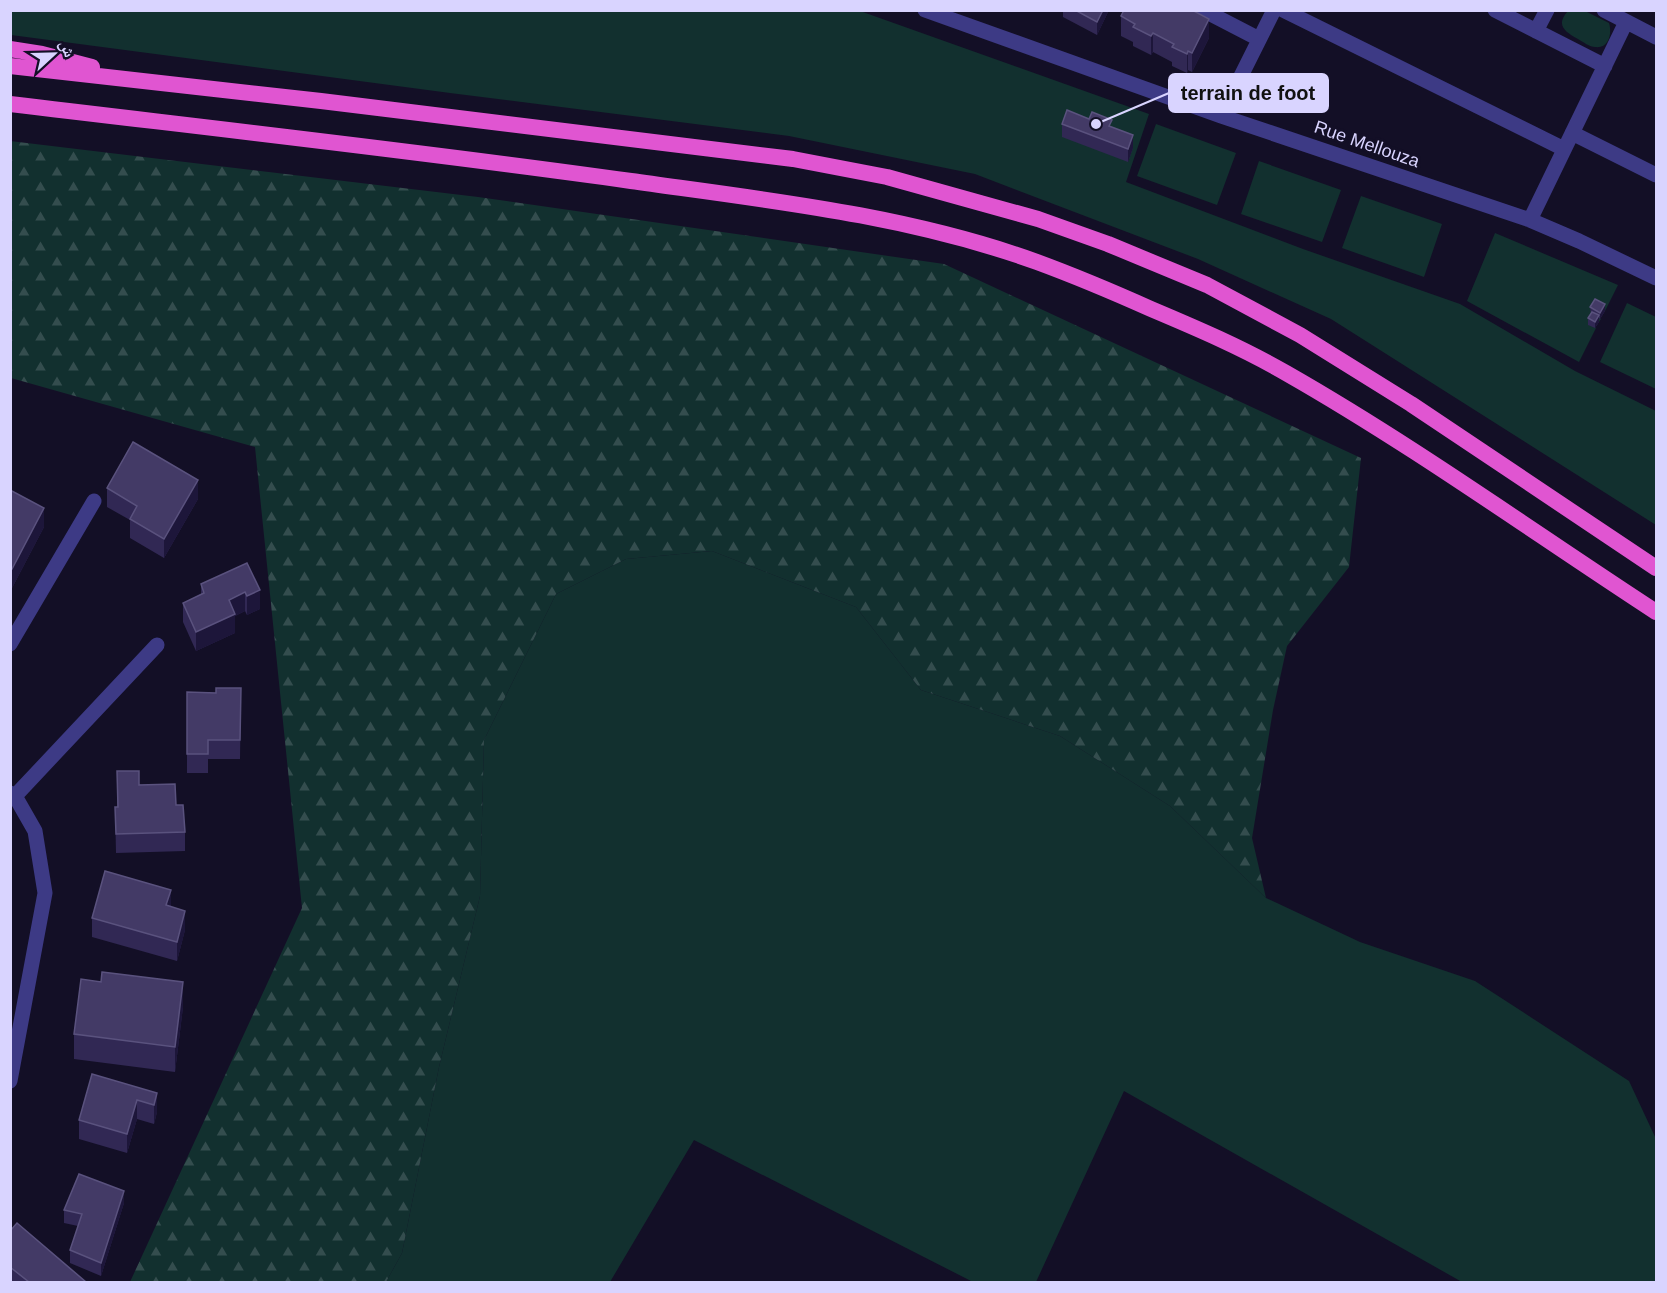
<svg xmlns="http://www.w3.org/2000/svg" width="1667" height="1293" font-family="Helvetica,'Noto Naskh Arabic',sans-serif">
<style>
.green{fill:#12302f}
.forest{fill:url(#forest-firs)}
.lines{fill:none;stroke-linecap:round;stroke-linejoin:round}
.minor{stroke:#3d3a85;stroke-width:15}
.trunk{stroke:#e055d1;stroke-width:16}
.wall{fill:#312854}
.shaded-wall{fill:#1d163a}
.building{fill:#433a66;stroke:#5a527e;stroke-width:1.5}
.labels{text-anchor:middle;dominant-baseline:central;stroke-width:6;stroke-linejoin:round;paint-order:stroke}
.street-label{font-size:18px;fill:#d9d4ff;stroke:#130f26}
.leader{fill:none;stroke:#d9d4ff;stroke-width:2}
.callout-dot{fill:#d9d4ff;stroke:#130f26;stroke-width:2}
.callout{fill:#d9d4ff;stroke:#d9d4ff;stroke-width:2}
.callout-label{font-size:20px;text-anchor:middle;font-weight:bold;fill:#111}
</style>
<defs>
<pattern id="forest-firs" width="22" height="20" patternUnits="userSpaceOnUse" patternTransform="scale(1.5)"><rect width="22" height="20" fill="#12302f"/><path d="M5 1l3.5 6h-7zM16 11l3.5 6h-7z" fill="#344d4e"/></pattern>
</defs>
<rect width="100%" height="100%" fill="#130f26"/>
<path class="green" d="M 11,10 L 860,11 L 1149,114 L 1126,182 L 1303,249 L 1460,304 L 1575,371 L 1656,411 L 1656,525 L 1331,319 L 1198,259 L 975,174 L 789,136 L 450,93 L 11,35 Z
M 1568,11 L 1585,11 L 1609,23 C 1612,32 1610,49 1595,47 C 1590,47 1583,42 1578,39 C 1565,32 1555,25 1568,11 Z
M 1156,124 L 1236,153 L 1217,205 L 1137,176 Z
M 1259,161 L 1341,190 L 1322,242 L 1241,214 Z
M 1361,196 L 1442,224 L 1424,277 L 1342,248 Z
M 1495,233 L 1618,285 L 1605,311 L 1595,306 L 1591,314 L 1601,319 L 1599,322 L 1592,319 L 1589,325 L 1596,328 L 1579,362 L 1467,301 Z
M 1627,303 L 1656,317 L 1656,389 L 1600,362 Z
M 712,551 L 856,607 L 921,690 L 1060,736 L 1170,806 L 1266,898 L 1360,942 L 1475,981 L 1629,1081 L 1656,1139 L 1656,1282 L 1462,1282 L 1124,1091 L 1036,1282 L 973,1282 L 694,1140 L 610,1282 L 386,1282 L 402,1253 L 439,1067 L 480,896 L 484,740 L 556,594 L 626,559 Z"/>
<path class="forest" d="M 10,141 L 478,197 L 944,264 L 1361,458 L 1349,567 L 1287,646 L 1273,710 L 1252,838 L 1266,898 L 1170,806 L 1060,736 L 921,690 L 856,607 L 712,551 L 626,559 L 556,594 L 484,740 L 480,896 L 439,1067 L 402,1253 L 386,1282 L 130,1282 L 302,908 L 255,447 L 11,378 Z"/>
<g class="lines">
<path class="minor" d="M 925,10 L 1221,116 L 1530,220 L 1579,241 L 1656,278
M 1203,10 L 1259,39
M 1283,10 L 1564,149
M 1495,10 L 1605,66
M 1604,10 L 1656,37
M 1536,31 L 1547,10
M 1221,116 L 1274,10
M 1572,133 L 1656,175
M 1530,220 L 1626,22
M 10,644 L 94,501
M 10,793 L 15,796 L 35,831 L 45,893 L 10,1081
M 15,796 L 157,645"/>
<path class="trunk" d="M 10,49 L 42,54 L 92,67
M 10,66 L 321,101 L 793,159 L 887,177 L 1038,219 L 1108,244 L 1207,285 L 1300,335 L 1411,404 L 1656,568
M 10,104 C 218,129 425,152 631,181 C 767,200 907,215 1037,262 C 1075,276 1113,292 1151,309 C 1196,328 1243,348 1286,373 C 1414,446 1533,532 1656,612"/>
</g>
<path class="wall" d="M 1063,10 L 1109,10 L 1097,35 L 1063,17 Z
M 1121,16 L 1209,38 L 1192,72 L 1188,70 L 1187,73 L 1172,66 L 1172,62 L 1153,52 L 1151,55 L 1133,46 L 1133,42 L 1121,36 Z
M 1062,124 L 1112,127 L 1133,148 L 1128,162 L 1062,137 Z
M 1590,307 L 1605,311 L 1600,319 L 1599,318 L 1599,322 L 1595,328 L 1588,325 L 1588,318 L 1591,314 Z
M 107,488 L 198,499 L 164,558 L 130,538 L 130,520 L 107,507 Z
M 10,490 L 44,527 L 12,588 L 10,587 Z
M 247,563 L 260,609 L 247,615 L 245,611 L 235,616 L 235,633 L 196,651 L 183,622 L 183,603 L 201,594 L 201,584 Z
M 241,688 L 240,759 L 208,759 L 208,773 L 187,773 L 187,692 L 216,693 Z
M 117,771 L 176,805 L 185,832 L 185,851 L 116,853 L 115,807 L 117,807 Z
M 171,906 L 185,930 L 177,961 L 92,937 L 92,918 Z
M 183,1007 L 175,1072 L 74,1059 L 74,1034 Z
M 157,1093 L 157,1112 L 154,1124 L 137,1119 L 127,1153 L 79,1139 L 79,1120 Z
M 124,1203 L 101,1276 L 70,1263 L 70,1250 L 78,1226 L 64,1223 L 64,1210 Z
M 10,1231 L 86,1282 L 10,1282 Z"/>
<path class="shaded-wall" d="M 1103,10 L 1109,10 L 1097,35 L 1097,22 Z
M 1209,19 L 1209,38 L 1192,72 L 1192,53 Z
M 1153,33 L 1153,52 L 1151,55 L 1151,36 Z
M 1188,51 L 1188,70 L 1187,73 L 1187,54 Z
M 1133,135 L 1133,148 L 1128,162 L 1128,149 Z
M 1605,304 L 1605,311 L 1600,319 L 1600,313 Z
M 1599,315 L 1599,322 L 1595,328 L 1595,322 Z
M 198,480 L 198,499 L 164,558 L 164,539 Z
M 44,508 L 44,527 L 12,588 L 12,569 Z
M 260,590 L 260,609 L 247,615 L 247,596 Z
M 245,592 L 245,611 L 235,616 L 235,633 L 196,651 L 196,632 L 229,600 Z
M 171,890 L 171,909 L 166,905 Z
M 185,911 L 185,930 L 177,961 L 177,942 Z
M 183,982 L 183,1007 L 175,1072 L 175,1047 Z
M 157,1093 L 157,1112 L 154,1124 L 154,1105 Z
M 137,1100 L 137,1119 L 127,1153 L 127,1134 Z
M 124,1191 L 124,1203 L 101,1276 L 101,1263 Z"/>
<path class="building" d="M 1075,10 L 1103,10 L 1097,22 Z
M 1124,10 L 1192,10 L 1209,19 L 1192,53 L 1188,51 L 1187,54 L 1172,47 L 1174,44 L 1153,33 L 1151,36 L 1133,27 L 1135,24 L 1121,16 Z
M 1067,110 L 1089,119 L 1092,112 L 1112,120 L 1109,126 L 1133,135 L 1128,149 L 1062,124 Z
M 1595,299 L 1605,304 L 1600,313 L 1590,307 Z
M 1592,312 L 1599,315 L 1595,322 L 1588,318 Z
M 133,442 L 198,480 L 164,539 L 130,519 L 137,506 L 107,488 Z
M 10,490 L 44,508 L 12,569 L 10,568 Z
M 247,563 L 260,590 L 247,596 L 245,592 L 229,600 L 235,614 L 196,632 L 183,603 L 204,593 L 201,584 Z
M 216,688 L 241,688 L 240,740 L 208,740 L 208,754 L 187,754 L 187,692 L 216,693 Z
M 117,771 L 139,771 L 139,785 L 175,784 L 176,805 L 183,805 L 185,832 L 116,834 L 115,807 L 118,807 Z
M 105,871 L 171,890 L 166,905 L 185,911 L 177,942 L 92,918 Z
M 102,972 L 183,982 L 175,1047 L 74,1034 L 81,979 L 101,982 Z
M 92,1074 L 157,1093 L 154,1105 L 137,1100 L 127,1134 L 79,1120 Z
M 79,1174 L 124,1191 L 101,1263 L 70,1250 L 82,1214 L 64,1210 Z
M 17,1223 L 86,1282 L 29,1282 L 10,1267 L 10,1231 Z"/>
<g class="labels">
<g class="street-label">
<text transform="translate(1367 144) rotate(19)">Rue Mellouza</text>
</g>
</g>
<path class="leader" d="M1096 124L1169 93"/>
<circle class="callout-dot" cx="1096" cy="124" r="6"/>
<rect class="callout" x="1169" y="74" width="159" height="38" rx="6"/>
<g class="callout-label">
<text x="1248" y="100">terrain de foot</text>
</g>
<rect width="1667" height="1293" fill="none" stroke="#d9d4ff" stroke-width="24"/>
<g transform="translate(54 54) rotate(68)" stroke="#130f26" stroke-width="4.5" paint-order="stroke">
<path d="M0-4.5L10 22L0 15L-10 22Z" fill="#d9d4ff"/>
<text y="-9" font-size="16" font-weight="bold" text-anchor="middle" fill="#d9d4ff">ش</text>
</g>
</svg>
